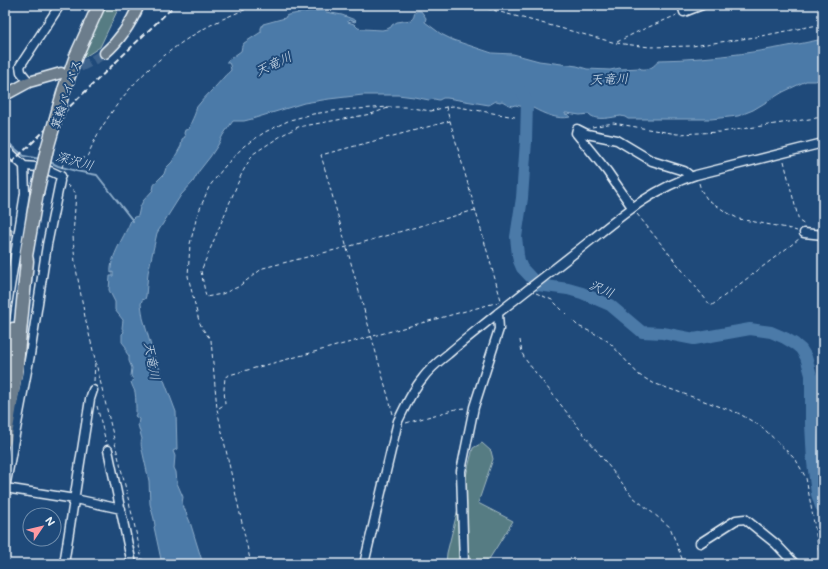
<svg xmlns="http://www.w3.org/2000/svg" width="828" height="569" font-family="Mali,'Klee One',sans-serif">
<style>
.green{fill:#567c83;stroke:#9fb6be}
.water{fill:#4c7aa8;stroke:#8aaac8}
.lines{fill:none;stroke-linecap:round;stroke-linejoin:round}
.stream{stroke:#8aaac8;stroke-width:2}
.river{stroke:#4c7aa8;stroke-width:12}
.building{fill:#5f707f;stroke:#e8f1f8}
.major-tunnel{stroke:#3d638d;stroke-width:10;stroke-dasharray:10 5;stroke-linecap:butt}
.minor-casing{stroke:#e8f1f8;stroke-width:11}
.major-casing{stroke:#e8f1f8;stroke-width:13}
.highway-casing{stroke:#e8f1f8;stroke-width:15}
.path{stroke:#e8f1f8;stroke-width:1;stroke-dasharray:4 3;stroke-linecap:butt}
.minor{stroke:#1f4a7a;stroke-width:8}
.major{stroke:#6c7d8c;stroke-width:10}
.highway{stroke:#6c7d8c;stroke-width:12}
.rail{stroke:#e8f1f8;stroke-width:2;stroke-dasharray:6 3;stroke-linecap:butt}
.highway-bridge-casing{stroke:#e8f1f8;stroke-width:15;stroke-linecap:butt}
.highway-bridge{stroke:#6c7d8c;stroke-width:12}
.labels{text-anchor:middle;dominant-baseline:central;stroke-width:4;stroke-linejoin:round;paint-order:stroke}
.street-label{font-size:12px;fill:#e8f1f8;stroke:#1f4a7a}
.water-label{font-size:13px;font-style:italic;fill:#d1dfec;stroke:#1f4a7a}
</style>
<rect width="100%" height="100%" fill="#1f4a7a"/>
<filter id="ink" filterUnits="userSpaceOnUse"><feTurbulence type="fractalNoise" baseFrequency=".025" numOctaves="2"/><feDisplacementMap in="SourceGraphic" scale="8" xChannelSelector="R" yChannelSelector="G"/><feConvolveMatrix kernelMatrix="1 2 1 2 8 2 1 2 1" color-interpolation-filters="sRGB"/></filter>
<g filter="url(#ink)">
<path class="green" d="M 104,5 L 120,5 L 100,47 L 80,60 Z
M 482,443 L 491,451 L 493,459 L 478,503 L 513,521 L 486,564 L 446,564 L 447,553 L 473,448 Z"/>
<path class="water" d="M 324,10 L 326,12 L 342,15 L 355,20 L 356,21 L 355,22 L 349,20 L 348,21 L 348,22 L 354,24 L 358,28 L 363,29 L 382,30 L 387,29 L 391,27 L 392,25 L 397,22 L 411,20 C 417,16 411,10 421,11 L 426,18 L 425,22 L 441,34 L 453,40 L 492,53 L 513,54 L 539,61 L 577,66 L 587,69 L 610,70 L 620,68 L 621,69 L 640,68 L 641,69 C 649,70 654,67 659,60 C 716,59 767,51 823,39 L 823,79 L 815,81 L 806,81 L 783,92 L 753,110 L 738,116 L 711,119 L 628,119 L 625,117 L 621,116 C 612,117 596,122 589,114 L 580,115 L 567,113 L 565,113 L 565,114 L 569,115 L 570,117 C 558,120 544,114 533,108 L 530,110 L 529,108 L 515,105 L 512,106 L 509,105 L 502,101 L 500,102 L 496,101 L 489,105 L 447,98 L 443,98 L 439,100 L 434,99 L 429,100 L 414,97 L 398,95 L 363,95 L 329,99 L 304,103 L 252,119 L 244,121 L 233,121 L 223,135 L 218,145 L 210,157 L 199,171 L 193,182 L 181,195 L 157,233 L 148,273 L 146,296 L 145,299 L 142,300 L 141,304 L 143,318 L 153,353 L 159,367 L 176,412 L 177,449 L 173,451 L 175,456 L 174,468 L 176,472 L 177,483 L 183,497 L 182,503 L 190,522 L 203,564 L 162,564 L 154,527 L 155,526 L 154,519 L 150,504 L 149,481 L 143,454 C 142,450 140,443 142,439 L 138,425 L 139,419 L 135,416 L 136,414 C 136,407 136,399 135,392 C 134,389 132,386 131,382 L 134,380 L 131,376 L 132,368 L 129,361 L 129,356 L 126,352 L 126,347 L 122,342 L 122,334 L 124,332 L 122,328 L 123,320 L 115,310 L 115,302 L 109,290 L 110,276 L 113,276 L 113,272 L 111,273 C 109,258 126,234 131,220 L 134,217 L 138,216 L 140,207 L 143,201 L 153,190 L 154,185 L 157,181 L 164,174 L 166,168 L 172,162 L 181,146 L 182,139 L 185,137 L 184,133 L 185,130 L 189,129 C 190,122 196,115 196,108 C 204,97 215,88 224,77 C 226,74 229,73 231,70 L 230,65 L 229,63 L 227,63 L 227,61 L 241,51 L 242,46 L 244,43 L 261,32 L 261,28 L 263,24 L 285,18 L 286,16 L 288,15 L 304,12 Z"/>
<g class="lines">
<path class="stream" d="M 5,140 L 24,156 L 40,159
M 48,161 L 58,166 L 76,171 L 97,175 L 133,221"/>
<path class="river" d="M 522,92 L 527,102 L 526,141 L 522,198 L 516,237 L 518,255 L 519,261 L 522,268 L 538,285 L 568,289 L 582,293 L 610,305 L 642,332 L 663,333 L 694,339 L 750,329 L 771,332 L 785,338 L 795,344 L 801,349 L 806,357 L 811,375 L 811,424 L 813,462 L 817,494 L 821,506 L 823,508"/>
</g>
<path class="building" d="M 5,229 L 12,230 L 8,257 L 5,256 Z"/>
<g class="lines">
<path class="major-tunnel" d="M 66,72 C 80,68 92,61 105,53"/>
<defs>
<path id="minor" d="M 682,5 L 684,12 L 702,5
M 29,82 L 21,72 L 20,66 L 60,5
M 5,148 L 24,166 C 38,166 48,169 61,176
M 632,207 L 607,171 L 576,133 L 577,129 L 587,134 L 617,140 L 652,161 L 684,171 L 688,174 L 689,177
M 804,233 L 823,235
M 5,318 L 25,193 L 24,166
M 108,450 L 132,564
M 5,488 L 30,355 L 47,245 L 60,181
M 5,488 L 75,499 L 121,509
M 700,543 L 736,520 L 745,519 L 776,544 L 795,564
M 64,564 L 90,399 L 93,390
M 364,564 L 398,421 C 405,407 412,391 422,379 C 429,369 439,361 448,354 C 464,340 481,327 498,313 C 527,290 557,267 586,244 C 621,216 653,188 696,175 L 823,143
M 464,564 L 461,471 L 474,407 L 499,329 L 498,313"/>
<path id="major" d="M 105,53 C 120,40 131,23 139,5
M 5,95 L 29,82 L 61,73"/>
<path id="highway" d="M 64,90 L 76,56 L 99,5
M 5,383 L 13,329
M 5,441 L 16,374 L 27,261 L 26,256 L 37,193"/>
</defs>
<use href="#minor" class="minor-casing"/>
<use href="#major" class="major-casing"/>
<use href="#highway" class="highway-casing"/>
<path class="path" d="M 474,5 L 616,43 L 632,45 L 650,47 L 692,46 L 756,37 L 823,24
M 817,5 L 822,17
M 489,8 L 493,5
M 617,42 L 637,32 L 677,15
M 446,107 L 501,300
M 388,108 L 371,114 L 298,127 L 284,134 L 253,154 L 242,173 L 201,271 L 206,297 L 222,294 L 238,287 L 263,268 L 347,247 L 475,210
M 592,127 L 613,123 L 677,134 L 721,132 L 823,117
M 784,161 L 791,190 L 799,221 L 805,225
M 62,168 C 65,154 67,153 81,159 L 87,157 C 92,146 97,134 104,124 C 139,67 195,25 259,5
M 699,183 L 701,190 L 707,199 L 726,212 L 739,219 L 787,228 L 797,231
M 67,185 L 76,193 L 73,236 L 75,263 L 85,317 L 134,523 L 143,564
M 637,214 L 711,306 L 799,239
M 5,221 L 12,222
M 536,293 L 552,300 L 578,326 L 602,337 L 610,343 L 639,375 L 653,383 L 738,413 L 762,427 L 796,460 L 806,478 L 820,557 L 822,564
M 520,340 L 522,353 L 525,359 L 633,497 L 670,527 L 684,564
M 94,381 L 95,363
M 97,406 L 106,442
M 219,408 L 225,404 L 224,389 L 225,377 L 229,375 L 499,302
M 393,414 L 321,155 L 450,121
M 406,423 L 456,409 L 465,408
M 251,564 L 217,409 L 211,340 L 202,328 L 199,321 L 188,276 L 190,244 L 197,216 L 209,187 L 225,166 L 244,146 L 265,132 L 290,120 L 313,114 L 340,110 L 390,107 L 405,107 L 431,111 L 446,107 L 453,106 L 515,117"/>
<use href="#minor" class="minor"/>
<use href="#major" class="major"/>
<use href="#highway" class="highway"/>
<path class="rail" d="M 5,169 L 175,5"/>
<defs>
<path id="highway-bridge" d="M 37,193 L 47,149 L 64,90"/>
</defs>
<use href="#highway-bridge" class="highway-bridge-casing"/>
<use href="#highway-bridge" class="highway-bridge"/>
</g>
</g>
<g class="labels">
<g class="street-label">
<text transform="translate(65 94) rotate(-72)">箕輪バイパス</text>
</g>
<g class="water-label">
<text transform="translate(273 63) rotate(-25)">天竜川</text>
<text transform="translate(609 78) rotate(-2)">天竜川</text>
<text transform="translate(75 160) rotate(15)">深沢川</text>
<text transform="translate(602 288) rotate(23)">沢川</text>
<text transform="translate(153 361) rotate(80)">天竜川</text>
</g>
</g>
<rect width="828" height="569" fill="none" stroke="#1f4a7a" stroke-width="20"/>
<rect x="10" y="10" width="808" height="549" fill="none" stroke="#e8f1f8" stroke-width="1.5" filter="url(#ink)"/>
<g transform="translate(42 527) rotate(55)"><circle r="19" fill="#1f4a7a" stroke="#6f8dac"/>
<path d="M0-3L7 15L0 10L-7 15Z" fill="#ff9aa2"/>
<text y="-6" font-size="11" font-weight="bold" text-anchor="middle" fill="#e8f1f8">N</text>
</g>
</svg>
